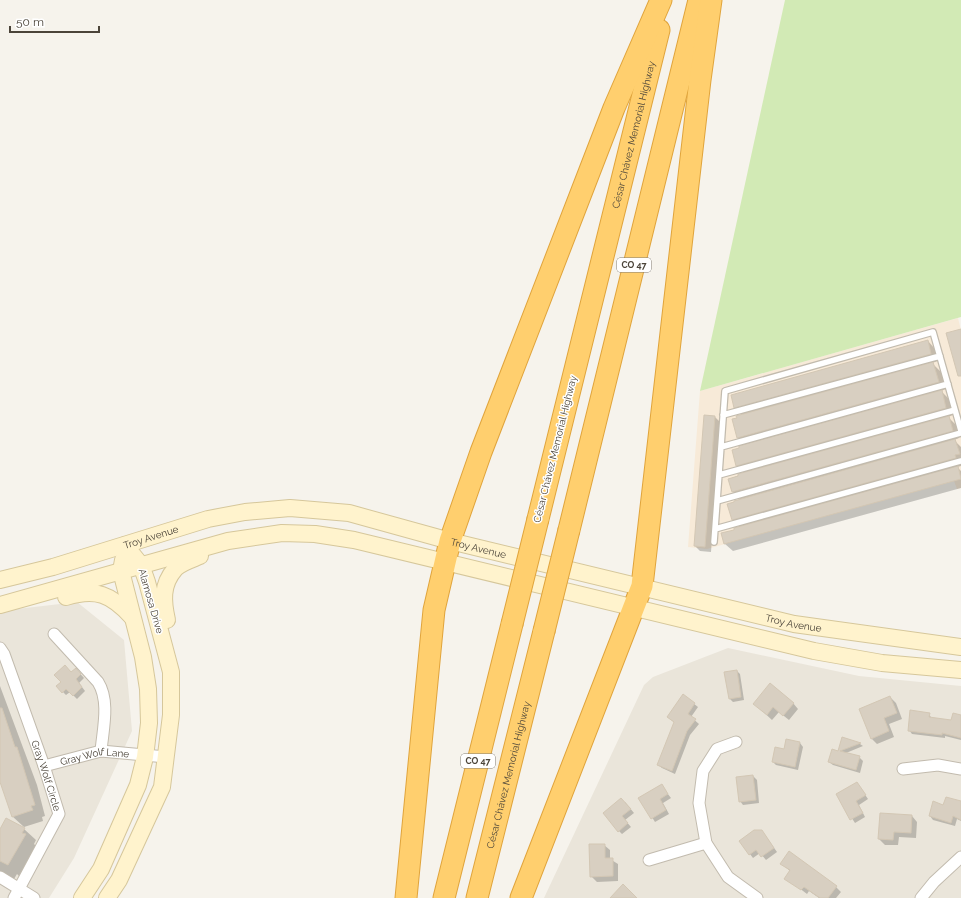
<svg xmlns="http://www.w3.org/2000/svg" width="961" height="898" font-family="Raleway,sans-serif">
<style>
.residential{fill:#eae5da}
.commercial{fill:#f7ead8}
.green{fill:#d2eab5}
.shadow{fill:#0003}
.building{fill:#d8cfc1;stroke:#d3c7b4}
.lines{fill:none;stroke-linecap:round;stroke-linejoin:round}
.lane-casing{stroke:#c2bbae;stroke-width:8}
.street-casing{stroke:#c2bbae;stroke-width:13}
.secondary-casing{stroke:#d6c79b;stroke-width:18}
.highway-casing{stroke:#e0a43c;stroke-width:23}
.lane{stroke:#fff;stroke-width:5.5}
.street{stroke:#fff;stroke-width:11}
.secondary{stroke:#fff3cd;stroke-width:16}
.highway{stroke:#ffcf6e;stroke-width:21}
.highway-bridge-casing{stroke:#e0a43c;stroke-width:23;stroke-linecap:butt}
.highway-bridge{stroke:#ffcf6e;stroke-width:21}
.labels{text-anchor:middle;dominant-baseline:central;stroke-width:3;stroke-linejoin:round;paint-order:stroke}
.shield{fill:#fff;stroke:#817c74;stroke-width:1}
.shield-label{font-size:9px;font-weight:bold;fill:#4b4439}
.street-label{font-size:10px;fill:#4b4439;stroke:#fff}
</style>
<rect width="100%" height="100%" fill="#f6f3ec"/>
<path class="residential" d="M 77,602 L 124,640 L 132,731 L 74,858 L 49,898 L 0,898 L 0,611 Z
M 728,648 L 859,676 L 961,686 L 961,898 L 544,898 L 644,685 L 653,677 Z"/>
<path class="commercial" d="M 958,318 L 961,330 L 961,488 L 957,489 L 954,481 L 707,549 L 688,547 L 700,391 Z"/>
<path class="green" d="M 785,0 L 961,0 L 961,317 L 700,391 Z"/>
<path class="shadow" d="M 928,341 L 935,349 L 938,361 L 932,363 L 941,372 L 946,389 L 941,391 L 949,399 L 953,415 L 948,417 L 956,425 L 959,438 L 954,440 L 961,447 L 961,466 L 957,467 L 961,471 L 961,488 L 733,551 L 725,544 L 736,530 L 740,527 L 733,519 L 741,500 L 733,492 L 729,479 L 745,473 L 737,465 L 746,446 L 738,438 L 743,415 L 735,407 Z
M 705,416 L 715,417 L 721,423 L 711,552 L 700,551 L 695,546 Z
M 76,669 L 84,678 L 79,683 L 85,691 L 77,699 L 70,692 L 66,695 L 57,686 Z
M 737,671 L 740,674 L 744,700 L 733,702 L 730,699 Z
M 0,686 L 37,785 L 45,816 L 42,817 L 43,821 L 24,827 L 12,816 L 0,779 Z
M 684,696 L 698,707 L 691,717 L 699,724 L 690,735 L 675,774 L 662,768 L 658,765 L 675,723 L 668,717 Z
M 890,697 L 896,703 L 902,719 L 889,724 L 894,737 L 877,744 L 871,738 Z
M 793,703 L 798,709 L 789,720 L 779,712 L 772,720 L 760,709 Z
M 929,714 L 932,719 L 952,721 L 961,716 L 961,740 L 945,736 L 945,738 L 912,734 L 909,730 Z
M 843,739 L 860,744 L 863,746 L 846,753 L 859,757 L 863,761 L 860,773 L 833,765 L 829,762 L 839,752 Z
M 800,743 L 803,747 L 798,770 L 776,765 L 773,762 L 784,750 Z
M 753,776 L 757,780 L 759,803 L 743,805 L 740,801 Z
M 857,783 L 868,799 L 859,805 L 865,817 L 855,823 L 837,795 Z
M 661,785 L 671,798 L 663,803 L 669,814 L 655,822 L 640,798 Z
M 625,802 L 634,813 L 625,820 L 631,827 L 622,834 L 619,831 Z
M 961,802 L 961,821 L 957,819 L 955,826 L 933,820 L 930,816 L 944,806 Z
M 912,816 L 917,822 L 916,838 L 899,837 L 898,845 L 885,845 L 879,839 Z
M 24,829 L 36,840 L 34,844 L 36,846 L 19,876 L 17,874 L 14,879 L 0,871 L 0,831 Z
M 765,835 L 777,852 L 766,860 L 760,853 L 753,858 L 740,841 Z
M 604,845 L 610,850 L 610,859 L 618,864 L 618,881 L 597,882 L 591,876 Z
M 783,865 L 836,887 L 841,892 L 836,898 L 819,898 L 809,891 L 807,894 L 786,878 L 790,871 Z"/>
<path class="building" d="M 961,329 L 961,376 L 958,376 L 946,333 Z
M 928,340 L 931,354 L 734,408 L 731,395 Z
M 933,362 L 939,382 L 737,438 L 732,419 L 737,418 L 736,416 Z
M 942,390 L 946,408 L 736,466 L 732,450 L 739,448 L 739,446 Z
M 704,415 L 715,416 L 705,547 L 694,546 Z
M 949,416 L 953,431 L 732,492 L 728,479 L 738,476 L 738,474 Z
M 955,439 L 960,454 L 955,455 L 956,458 L 732,520 L 727,504 L 734,502 L 734,501 Z
M 958,466 L 961,479 L 724,544 L 721,533 L 734,530 L 734,528 Z
M 65,665 L 71,672 L 76,668 L 81,674 L 76,679 L 82,687 L 73,696 L 66,689 L 62,693 L 56,686 L 61,682 L 54,675 Z
M 737,670 L 741,697 L 729,699 L 724,672 Z
M 770,683 L 794,703 L 783,716 L 773,707 L 767,715 L 753,704 Z
M 683,694 L 695,703 L 688,714 L 696,719 L 687,731 L 672,771 L 657,765 L 674,722 L 667,717 Z
M 890,696 L 897,713 L 884,718 L 889,731 L 871,739 L 859,709 Z
M 0,708 L 2,708 L 15,747 L 17,747 L 35,805 L 31,806 L 33,810 L 12,817 L 0,782 Z
M 910,710 L 930,713 L 929,717 L 951,720 L 953,713 L 961,715 L 961,738 L 942,733 L 942,735 L 908,731 Z
M 842,737 L 861,743 L 840,751 L 860,756 L 856,770 L 828,762 L 832,749 L 838,751 Z
M 786,739 L 800,742 L 795,767 L 772,762 L 775,747 L 784,749 Z
M 753,775 L 756,800 L 739,802 L 736,777 Z
M 857,782 L 866,795 L 856,801 L 863,813 L 850,820 L 836,794 Z
M 662,784 L 668,794 L 660,799 L 666,810 L 651,819 L 638,798 Z
M 946,797 L 961,801 L 961,820 L 953,816 L 951,823 L 929,816 L 933,801 L 943,805 Z
M 621,798 L 631,809 L 622,816 L 628,823 L 618,832 L 603,813 Z
M 880,813 L 912,815 L 911,833 L 894,832 L 893,840 L 878,839 Z
M 6,818 L 25,828 L 22,833 L 26,834 L 8,865 L 0,861 L 0,829 Z
M 754,830 L 762,830 L 774,848 L 761,857 L 756,850 L 749,855 L 739,841 Z
M 589,844 L 605,844 L 605,858 L 613,858 L 613,876 L 590,877 Z
M 789,851 L 837,886 L 828,898 L 820,898 L 804,887 L 801,890 L 784,879 L 790,870 L 780,864 Z
M 623,884 L 637,898 L 610,898 Z"/>
<g class="lines">
<defs>
<path id="lane" d="M 723,415 L 940,356
M 721,447 L 948,384
M 719,475 L 955,410
M 717,501 L 961,433
M 715,529 L 961,461
M 714,542 L 725,391 L 933,332 L 961,431"/>
<g id="street">
<path d="M 54,634 L 98,682 C 110,701 103,729 101,751"/>
<path id="s1" d="M 0,648 L 4,654 L 44,766 L 59,814 L 14,898"/>
<path d="M 736,742 L 717,749 L 703,771 L 699,803 L 706,843 L 728,877 L 757,898"/>
<path id="s2" d="M 44,766 L 101,751 L 166,757"/>
<path d="M 903,769 L 938,765 L 961,769"/>
<path d="M 649,860 L 706,843"/>
<path d="M 0,877 L 34,898"/>
<path d="M 921,898 L 934,882 L 961,857"/>
</g>
<g id="secondary">
<path id="s3" d="M 0,580 L 53,567 L 208,519 L 245,512 L 290,508 L 349,513 L 450,541 L 794,624 L 961,647"/>
<path d="M 66,597 C 96,588 111,594 132,617"/>
<path d="M 0,605 L 228,541 L 282,533 L 315,534 L 354,540 L 814,651 L 882,663 L 961,670"/>
<path d="M 167,620 C 163,602 161,585 175,569 C 180,563 193,559 200,556"/>
<path d="M 82,898 L 101,869 L 138,785 L 145,757 L 149,723 L 148,689 L 143,657 L 121,571 L 123,560"/>
<path d="M 107,898 L 119,880 L 162,787 L 171,715 L 171,672 L 147,582 L 141,565 L 125,545"/>
</g>
<g id="highway">
<path id="s4" d="M 538,519 L 659,30"/>
<path d="M 569,530 L 699,0"/>
<path d="M 406,898 L 434,610 L 450,541 L 481,452 L 614,108 L 661,0"/>
<path d="M 444,898 L 512,624"/>
<path id="s5" d="M 477,898 L 544,631"/>
<path d="M 521,898 L 642,586 L 700,80 L 711,0"/>
</g>
</defs>
<use href="#lane" class="lane-casing"/>
<use href="#street" class="street-casing"/>
<use href="#secondary" class="secondary-casing"/>
<use href="#highway" class="highway-casing"/>
<use href="#lane" class="lane"/>
<use href="#street" class="street"/>
<use href="#secondary" class="secondary"/>
<use href="#highway" class="highway"/>
<defs>
<path id="highway-bridge" d="M 512,624 L 538,519
M 544,631 L 569,530"/>
</defs>
<use href="#highway-bridge" class="highway-bridge-casing"/>
<use href="#highway-bridge" class="highway-bridge"/>
</g>
<g class="labels">
<g class="shield">
<rect x="617" y="258" width="34" height="14" rx="3"/>
<rect x="461" y="754" width="34" height="14" rx="3"/>
</g>
<g class="shield-label">
<text x="634" y="265">CO 47</text>
<text x="478" y="761">CO 47</text>
</g>
<g class="street-label">
<text stroke="none"><textPath href="#s4" startOffset="396">César Chávez Memorial Highway</textPath></text>
<text transform="translate(555 449) rotate(-76)">César Chávez Memorial Highway</text>
<text stroke="none"><textPath href="#s3" startOffset="157">Troy Avenue</textPath></text>
<text stroke="none"><textPath href="#s3" startOffset="493">Troy Avenue</textPath></text>
<text transform="translate(151 601) rotate(74)">Alamosa Drive</text>
<text stroke="none"><textPath href="#s3" startOffset="817">Troy Avenue</textPath></text>
<text stroke="none"><textPath href="#s2" startOffset="52">Gray Wolf Lane</textPath></text>
<text stroke="none"><textPath href="#s1" startOffset="136">Gray Wolf Circle</textPath></text>
<text stroke="none"><textPath href="#s5" startOffset="127">César Chávez Memorial Highway</textPath></text>
</g>
</g>
<path d="M10 26v6h89v-6" fill="none" stroke="#4b4439" stroke-width="2"/>
<text x="16" y="26" font-size="12" fill="#4b4439" stroke="#ffffff" stroke-width="3" paint-order="stroke">50 m</text>
</svg>
